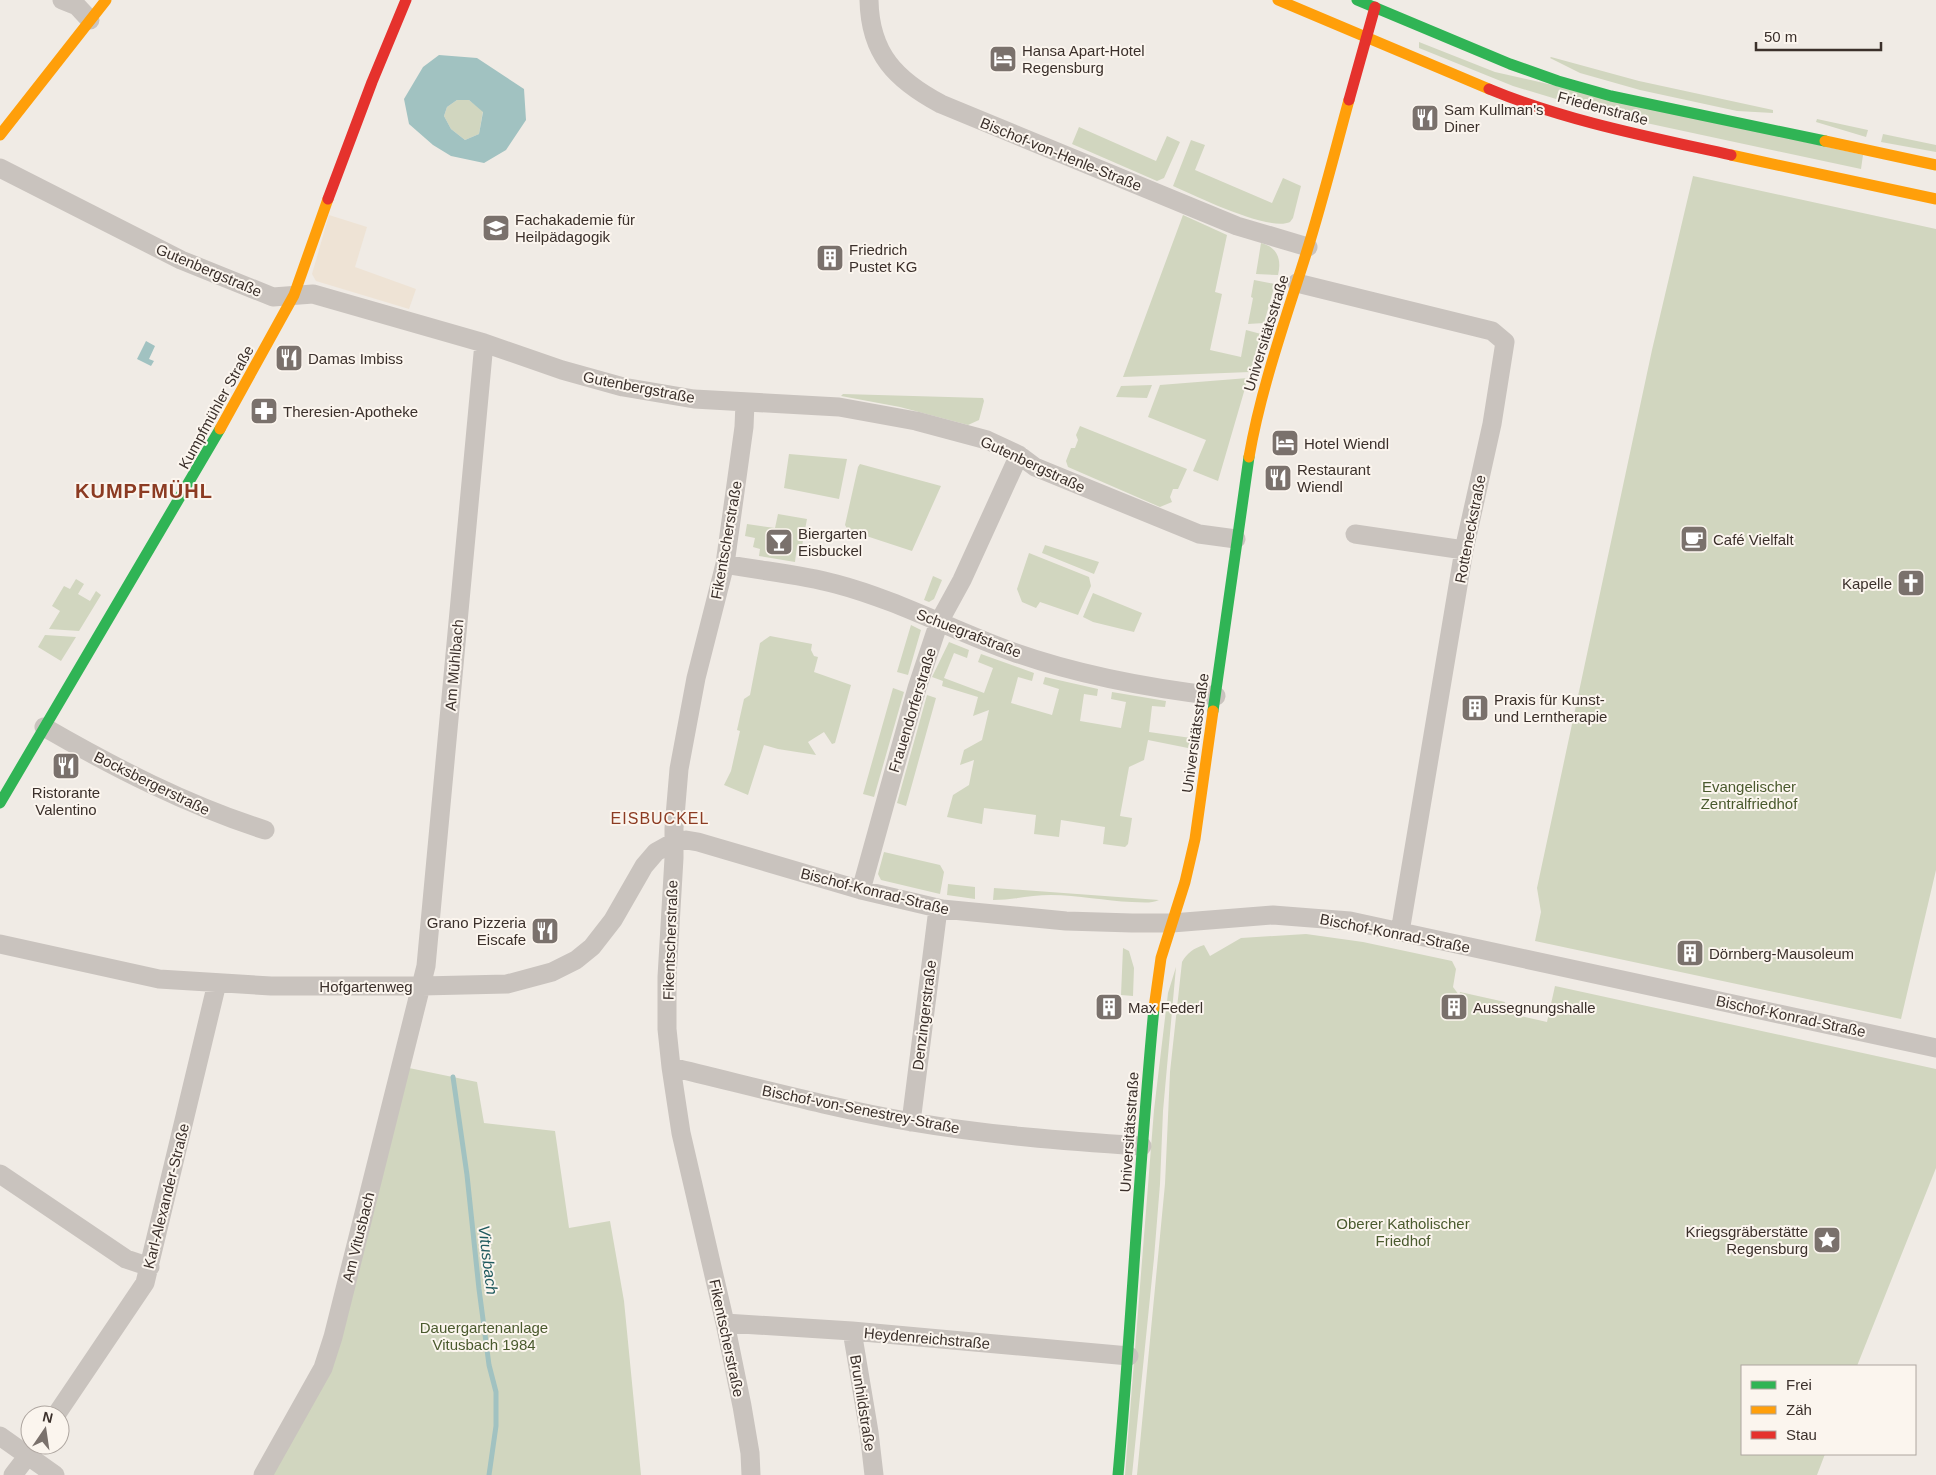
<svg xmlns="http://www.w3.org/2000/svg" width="1936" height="1475" font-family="Arial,sans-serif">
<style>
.green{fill:#d1d6bf}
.plaza{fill:#eee3d5}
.water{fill:#a1c2c1;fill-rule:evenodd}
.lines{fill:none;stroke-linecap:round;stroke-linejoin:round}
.stream{stroke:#a1c2c1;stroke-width:5}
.street{stroke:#c9c3be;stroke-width:19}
.fast{stroke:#30b455;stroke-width:11}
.slow{stroke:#ff9f0a;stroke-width:11}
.jam{stroke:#e5322d;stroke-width:11}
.labels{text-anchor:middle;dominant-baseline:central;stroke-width:4;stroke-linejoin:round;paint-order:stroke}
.poi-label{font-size:15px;fill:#3b302b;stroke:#fbf5ee;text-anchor:start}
.street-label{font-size:15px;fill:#3b302b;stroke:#fbf5ee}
.park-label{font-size:15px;fill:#4a5a2e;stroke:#fbf5ee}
.neighbourhood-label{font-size:16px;letter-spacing:1px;fill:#8c3b22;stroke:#fbf5ee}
.water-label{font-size:16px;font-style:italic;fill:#1f5a5e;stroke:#fbf5ee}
.district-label{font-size:20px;font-weight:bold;letter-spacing:1px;fill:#8c3b22;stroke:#fbf5ee}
</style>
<rect width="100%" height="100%" fill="#f0ebe5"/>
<path class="green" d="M 1419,42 L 1495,72 L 1863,155 L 1861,169 L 1609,115 L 1513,86 L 1419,48 Z
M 1551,57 L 1639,81 L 1773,110 L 1773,113 L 1737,111 L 1640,90 L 1580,73 L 1550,58 Z
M 457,100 L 469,100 L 483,111 L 479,134 L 465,140 L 451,129 L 444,116 L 447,107 Z
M 1817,119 L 1868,130 L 1866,137 L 1816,122 Z
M 1079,127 L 1156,161 L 1167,136 L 1180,142 L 1164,178 L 1157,181 L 1072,144 Z
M 1883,134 L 1936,145 L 1936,152 L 1881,142 Z
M 1191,140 L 1205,145 L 1195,170 L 1272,203 L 1283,178 L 1301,186 L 1293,218 L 1290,222 C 1269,232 1196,196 1173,186 Z
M 1693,176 L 1936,229 L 1936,870 L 1901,1019 L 1535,941 L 1541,912 L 1537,888 L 1652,350 Z
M 1183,215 L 1227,235 L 1215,292 L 1222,294 L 1210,350 L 1241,357 L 1246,330 L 1261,334 L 1250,372 L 1123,377 Z
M 1261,243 C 1277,247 1282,259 1278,275 L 1256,274 Z
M 1254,280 L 1275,284 L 1264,323 L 1248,324 L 1253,298 L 1251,297 Z
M 1248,378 L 1218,481 L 1193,471 L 1206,440 L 1148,417 L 1160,385 Z
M 1152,385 L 1147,398 L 1116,397 L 1121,386 Z
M 843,394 L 983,398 L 984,401 L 979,420 L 968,425 L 900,407 L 841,396 Z
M 1080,426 L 1187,469 L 1178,489 L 1173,489 L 1170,497 L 1172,502 L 1160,507 L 1068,467 L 1066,461 L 1071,448 L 1075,448 L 1078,440 L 1076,435 Z
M 789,454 L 847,459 L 839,499 L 784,488 Z
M 860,464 L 941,486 L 912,551 L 848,530 L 845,525 L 858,467 Z
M 778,514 L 807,519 L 802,546 L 797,546 L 795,562 L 759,556 L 760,549 L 753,547 L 755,538 L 745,536 L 747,524 L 775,528 Z
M 1045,545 L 1099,562 L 1094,574 L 1042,553 Z
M 1029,553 L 1089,577 L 1091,586 L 1078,615 L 1040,602 L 1036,608 L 1022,602 L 1017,589 Z
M 933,576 L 942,580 L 934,599 L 929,602 L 924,600 Z
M 76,579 L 84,584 L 78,594 L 90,601 L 96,591 L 101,595 L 79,631 L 49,629 L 60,611 L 52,606 L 64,586 L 70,589 Z
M 1093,593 L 1142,613 L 1134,632 L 1093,622 L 1083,617 Z
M 911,625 L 921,630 L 908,675 L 897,672 Z
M 45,635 L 76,637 L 61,661 L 38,647 Z
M 770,636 L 812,644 L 811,650 L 814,656 L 818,657 L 814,672 L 851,685 L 835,743 L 832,744 L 824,732 L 808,742 L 816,755 L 778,749 L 764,745 L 748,795 L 724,785 L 731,771 L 740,731 L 737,730 L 744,699 L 750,695 L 760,643 Z
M 949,642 L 969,650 L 967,658 L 954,653 L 944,678 L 984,693 L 993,668 L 978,662 L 981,654 L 1034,673 L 1032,681 L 1018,677 L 1011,703 L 1052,715 L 1059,689 L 1043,684 L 1045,677 L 1098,689 L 1097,696 L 1084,694 L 1080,721 L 1121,728 L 1126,702 L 1111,699 L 1112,692 L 1166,701 L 1165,707 L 1152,706 L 1149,732 L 1191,738 L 1188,748 L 1148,740 L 1144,760 L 1129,767 L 1120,816 L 1132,818 L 1128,844 L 1125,847 L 1103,844 L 1105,827 L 1061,820 L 1059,837 L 1034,834 L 1036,815 L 984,808 L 982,824 L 947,817 L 953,795 L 969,785 L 974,760 L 960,765 L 964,750 L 982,740 L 989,710 L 973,716 L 978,697 L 942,686 L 943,681 L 932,677 Z
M 893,688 L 904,692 L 874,797 L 863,794 Z
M 927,695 L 936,698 L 906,806 L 897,803 Z
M 884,852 L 940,865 L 944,872 L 940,894 L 881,880 L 878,874 Z
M 948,884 L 975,887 L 975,899 L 947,895 Z
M 994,888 L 1159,900 C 1150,904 1141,902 1132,902 C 1105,901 1078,895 1051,895 C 1031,895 1012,900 993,900 Z
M 1306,934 L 1363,942 L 1452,961 L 1456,969 L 1453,987 L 1459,995 L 1460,992 L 1505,1002 L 1503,1012 L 1547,1022 L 1555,986 L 1936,1069 L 1936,1168 L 1857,1366 L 1742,1366 L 1742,1454 L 1825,1454 L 1817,1475 L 1137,1475 L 1165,1184 L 1170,1072 L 1182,962 C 1187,953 1194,948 1204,945 L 1210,956 L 1241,938 Z
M 1123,948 L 1129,951 L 1134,968 L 1133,996 L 1121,995 Z
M 1176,967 L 1163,1111 L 1160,1184 L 1154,1258 L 1132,1475 L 1125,1475 L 1154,1110 L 1168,993 Z
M 409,1068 L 477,1082 L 484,1123 L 555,1131 L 569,1228 L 610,1221 L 624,1301 L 641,1475 L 271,1475 L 329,1375 Z"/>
<path class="plaza" d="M 329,215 L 367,227 L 355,267 L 416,289 L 409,309 L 316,281 L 312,274 Z"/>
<path class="water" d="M 439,55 L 477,58 L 524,89 L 526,120 L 506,150 L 484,163 L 451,156 L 433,145 L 409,124 L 404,99 L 423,67 ZM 457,100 L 469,100 L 483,112 L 479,134 L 465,140 L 451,129 L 444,116 L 447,107 Z
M 146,341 L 155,346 L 149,359 L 154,361 L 151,366 L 137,359 Z"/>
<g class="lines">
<path class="stream" d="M 453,1077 L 467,1175 L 479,1289 L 489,1365 L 496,1392 L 496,1426 L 489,1475"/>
<path class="street" d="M 62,0 L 77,6 L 90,20
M 869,0 C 870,54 896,80 941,104 L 1237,226 L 1308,247
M 0,168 L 181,260 L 273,297 L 313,294 L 484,343 L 562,370 L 623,387 L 694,399 L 839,407 L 916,421 L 987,440 L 1019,455 L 1035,467 L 1199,534 L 1236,539
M 1297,283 L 1492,331 L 1505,342 L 1492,424 L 1464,550 L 1400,932
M 745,403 L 744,427 L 725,564 L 696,678 L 679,769 L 674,828 L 674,858 L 667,977 L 667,1029 L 671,1067 L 681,1133 L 725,1323 L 742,1406 L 750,1453 L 751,1475
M 1355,534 L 1464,550
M 725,564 C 761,571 800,574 836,584 C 897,600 954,631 1013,652 C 1078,675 1148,688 1216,696
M 44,727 C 115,768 187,805 265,830
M 861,890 L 917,688 L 939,622 L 962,580 L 1019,455
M 0,944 L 159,979 L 271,986 L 422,986 L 507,984 L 552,972 L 576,960 L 592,947 L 613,920 L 644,866 L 656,852 L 674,842 L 686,840 L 698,842 L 861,890 L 942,909 L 1066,921 L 1132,923 L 1172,923 L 1273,915 L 1350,921 L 1936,1048
M 671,1067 C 751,1086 831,1108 912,1122 C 988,1135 1065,1141 1142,1146
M 911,1122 L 938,909
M 0,1174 L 126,1259 L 150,1267
M 725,1323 L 852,1331 L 1129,1356
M 852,1331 L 869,1432 L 874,1475
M 56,1415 L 145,1283 L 217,983
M 0,1436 L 55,1475
M 13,1475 L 36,1445
M 263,1475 L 323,1368 L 333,1337 L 426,966 L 484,343"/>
<path class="fast" d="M 1357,0 L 1510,64 L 1558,81 L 1611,96 L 1825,141
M 1213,711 L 1249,457
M 0,803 L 220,429
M 1118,1475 C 1132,1319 1139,1163 1154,1008"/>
<path class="slow" d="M 1278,0 L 1489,89
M 0,135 L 106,0
M 1825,141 L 1936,165
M 1731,155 L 1936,199
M 220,429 L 294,295 L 328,199
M 1249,457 C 1261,388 1285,321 1306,254 C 1322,203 1335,151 1349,100
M 1154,1008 L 1161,958 L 1185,882 L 1195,839 L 1213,711"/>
<path class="jam" d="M 1489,89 C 1566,121 1650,137 1731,155
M 1349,100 L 1375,7
M 328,199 L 372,82 L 406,0"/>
</g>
<defs>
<symbol id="hotel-square" viewBox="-11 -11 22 22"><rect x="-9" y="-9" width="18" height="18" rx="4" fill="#7a716c" stroke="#fbf5ee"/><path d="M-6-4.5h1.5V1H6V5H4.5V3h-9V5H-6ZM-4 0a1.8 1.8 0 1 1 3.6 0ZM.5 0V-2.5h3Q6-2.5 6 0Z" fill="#fff"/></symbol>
<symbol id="restaurant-square" viewBox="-11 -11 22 22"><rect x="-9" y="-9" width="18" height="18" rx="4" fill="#7a716c" stroke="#fbf5ee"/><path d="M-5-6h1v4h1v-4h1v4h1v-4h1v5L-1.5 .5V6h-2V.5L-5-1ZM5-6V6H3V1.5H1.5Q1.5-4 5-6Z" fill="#fff"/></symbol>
<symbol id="school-square" viewBox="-11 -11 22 22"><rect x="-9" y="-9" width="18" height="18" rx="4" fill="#7a716c" stroke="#fbf5ee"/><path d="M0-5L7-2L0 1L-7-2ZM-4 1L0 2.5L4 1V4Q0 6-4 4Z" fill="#fff"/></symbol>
<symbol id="building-square" viewBox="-11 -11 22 22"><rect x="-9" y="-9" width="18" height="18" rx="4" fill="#7a716c" stroke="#fbf5ee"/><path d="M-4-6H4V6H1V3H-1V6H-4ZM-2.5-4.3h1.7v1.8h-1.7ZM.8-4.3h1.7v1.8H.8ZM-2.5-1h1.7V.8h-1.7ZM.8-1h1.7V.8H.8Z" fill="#fff"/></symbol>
<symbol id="pharmacy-square" viewBox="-11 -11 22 22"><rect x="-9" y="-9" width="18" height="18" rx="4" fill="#7a716c" stroke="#fbf5ee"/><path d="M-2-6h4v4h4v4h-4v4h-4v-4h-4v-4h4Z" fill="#fff"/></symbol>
<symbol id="cafe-square" viewBox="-11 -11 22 22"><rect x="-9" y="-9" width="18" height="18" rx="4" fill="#7a716c" stroke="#fbf5ee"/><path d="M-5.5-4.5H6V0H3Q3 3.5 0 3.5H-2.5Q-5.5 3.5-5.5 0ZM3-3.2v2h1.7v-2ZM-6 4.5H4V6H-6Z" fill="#fff"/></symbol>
<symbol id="bar-square" viewBox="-11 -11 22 22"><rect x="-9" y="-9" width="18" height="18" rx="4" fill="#7a716c" stroke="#fbf5ee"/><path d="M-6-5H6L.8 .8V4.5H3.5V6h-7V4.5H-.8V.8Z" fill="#fff"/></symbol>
<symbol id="church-square" viewBox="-11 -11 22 22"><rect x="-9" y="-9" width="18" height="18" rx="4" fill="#7a716c" stroke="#fbf5ee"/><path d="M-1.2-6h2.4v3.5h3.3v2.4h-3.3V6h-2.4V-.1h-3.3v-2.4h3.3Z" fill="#fff"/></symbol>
<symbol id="sight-square" viewBox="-11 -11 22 22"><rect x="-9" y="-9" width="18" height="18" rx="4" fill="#7a716c" stroke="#fbf5ee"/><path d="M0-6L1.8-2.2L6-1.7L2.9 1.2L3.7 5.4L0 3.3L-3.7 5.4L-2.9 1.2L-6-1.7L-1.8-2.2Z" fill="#fff"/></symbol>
</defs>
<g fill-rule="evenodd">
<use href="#hotel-square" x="987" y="43" width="32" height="32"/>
<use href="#restaurant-square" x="1409" y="102" width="32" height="32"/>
<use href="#school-square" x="480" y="212" width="32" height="32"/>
<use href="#building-square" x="814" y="242" width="32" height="32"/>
<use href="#restaurant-square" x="273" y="342" width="32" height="32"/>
<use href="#pharmacy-square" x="248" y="395" width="32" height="32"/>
<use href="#hotel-square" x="1269" y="427" width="32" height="32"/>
<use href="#restaurant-square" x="1262" y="462" width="32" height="32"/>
<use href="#cafe-square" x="1678" y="523" width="32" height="32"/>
<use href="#bar-square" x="763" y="526" width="32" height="32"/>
<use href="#church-square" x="1895" y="567" width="32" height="32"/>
<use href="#building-square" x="1459" y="692" width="32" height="32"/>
<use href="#restaurant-square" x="50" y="750" width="32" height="32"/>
<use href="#restaurant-square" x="529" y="915" width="32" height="32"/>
<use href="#building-square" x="1674" y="937" width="32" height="32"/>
<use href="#building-square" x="1093" y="991" width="32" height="32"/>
<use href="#building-square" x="1438" y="991" width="32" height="32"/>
<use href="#sight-square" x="1811" y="1224" width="32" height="32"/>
</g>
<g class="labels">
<g class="poi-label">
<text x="1022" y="50">Hansa Apart-Hotel<tspan x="1022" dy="17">Regensburg</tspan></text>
<text x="1444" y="109">Sam Kullman's<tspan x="1444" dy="17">Diner</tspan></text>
<text x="515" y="219">Fachakademie für<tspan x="515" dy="17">Heilpädagogik</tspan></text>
<text x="849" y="249">Friedrich<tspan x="849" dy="17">Pustet KG</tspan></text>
<text x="308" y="358">Damas Imbiss</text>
<text x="283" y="411">Theresien-Apotheke</text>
<text x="1304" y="443">Hotel Wiendl</text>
<text x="1297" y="469">Restaurant<tspan x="1297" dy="17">Wiendl</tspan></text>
<text x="798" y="533">Biergarten<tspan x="798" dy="17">Eisbuckel</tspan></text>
<text x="1713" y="539">Café Vielfalt</text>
<text x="1892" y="583" text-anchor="end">Kapelle</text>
<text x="1494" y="699">Praxis für Kunst-<tspan x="1494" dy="17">und Lerntherapie</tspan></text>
<text x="66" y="792" text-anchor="middle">Ristorante<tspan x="66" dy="17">Valentino</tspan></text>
<text x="526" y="922" text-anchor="end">Grano Pizzeria<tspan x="526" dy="17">Eiscafe</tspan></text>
<text x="1709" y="953">Dörnberg-Mausoleum</text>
<text x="1128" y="1007">Max Federl</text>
<text x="1473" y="1007">Aussegnungshalle</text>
<text x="1808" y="1231" text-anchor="end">Kriegsgräberstätte<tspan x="1808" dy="17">Regensburg</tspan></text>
</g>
<g class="street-label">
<text transform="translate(1603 108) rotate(15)">Friedenstraße</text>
<text transform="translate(1061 154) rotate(22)">Bischof-von-Henle-Straße</text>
<text transform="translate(209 270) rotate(23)">Gutenbergstraße</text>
<text transform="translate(1266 333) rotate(-73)">Universitätsstraße</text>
<text transform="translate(639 387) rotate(11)">Gutenbergstraße</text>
<text transform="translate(216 407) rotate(-61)">Kumpfmühler Straße</text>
<text transform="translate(1033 464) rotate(25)">Gutenbergstraße</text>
<text transform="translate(1470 529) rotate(-79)">Rotteneckstraße</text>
<text transform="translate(726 540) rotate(-80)">Fikentscherstraße</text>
<text transform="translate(969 633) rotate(21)">Schuegrafstraße</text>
<text transform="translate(454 665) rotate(-85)">Am Mühlbach</text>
<text transform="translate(912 710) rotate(-73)">Frauendorferstraße</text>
<text transform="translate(1195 733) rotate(-82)">Universitätsstraße</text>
<text transform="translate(152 783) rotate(26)">Bocksbergerstraße</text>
<text transform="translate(875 891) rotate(14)">Bischof-Konrad-Straße</text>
<text transform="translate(1395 933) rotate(11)">Bischof-Konrad-Straße</text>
<text transform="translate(670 940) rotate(-88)">Fikentscherstraße</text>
<text x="366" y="986">Hofgartenweg</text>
<text transform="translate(924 1015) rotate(-83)">Denzingerstraße</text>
<text transform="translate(1791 1016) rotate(12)">Bischof-Konrad-Straße</text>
<text transform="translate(861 1109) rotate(11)">Bischof-von-Senestrey-Straße</text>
<text transform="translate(1129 1132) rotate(-86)">Universitätsstraße</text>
<text transform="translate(166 1196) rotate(-76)">Karl-Alexander-Straße</text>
<text transform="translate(358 1237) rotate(-76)">Am Vitusbach</text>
<text transform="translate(727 1338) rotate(78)">Fikentscherstraße</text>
<text transform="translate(927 1338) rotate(5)">Heydenreichstraße</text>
<text transform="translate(863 1403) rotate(81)">Brunhildstraße</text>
</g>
<g class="park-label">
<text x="1749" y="786">Evangelischer<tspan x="1749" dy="17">Zentralfriedhof</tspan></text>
<text x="1403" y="1223">Oberer Katholischer<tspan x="1403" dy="17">Friedhof</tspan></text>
<text x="484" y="1327">Dauergartenanlage<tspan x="484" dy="17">Vitusbach 1984</tspan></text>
</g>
<g class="neighbourhood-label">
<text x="660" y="818">EISBUCKEL</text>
</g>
<g class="water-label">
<text transform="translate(488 1260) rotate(83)">Vitusbach</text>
</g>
<g class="district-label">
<text x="144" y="491">KUMPFMÜHL</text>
</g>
</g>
<rect x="1741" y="1365" width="175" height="90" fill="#fbf5ee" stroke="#aea6a0"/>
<rect x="1751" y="1381" width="25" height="8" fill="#30b455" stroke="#aea6a0"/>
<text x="1786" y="1390" font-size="15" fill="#3b302b">Frei</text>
<rect x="1751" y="1406" width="25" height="8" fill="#ff9f0a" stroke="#aea6a0"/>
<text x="1786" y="1415" font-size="15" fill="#3b302b">Zäh</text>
<rect x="1751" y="1431" width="25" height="8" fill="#e5322d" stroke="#aea6a0"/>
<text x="1786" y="1440" font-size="15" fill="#3b302b">Stau</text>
<g transform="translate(45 1430) rotate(13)"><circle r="24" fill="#fbf5ee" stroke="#aea6a0"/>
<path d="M0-4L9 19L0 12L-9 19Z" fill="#7a716c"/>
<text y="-8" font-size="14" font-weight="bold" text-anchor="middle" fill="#3b302b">N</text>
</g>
<path d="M1756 42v8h125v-8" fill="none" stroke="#3b302b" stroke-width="2.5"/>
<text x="1764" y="42" font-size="15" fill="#3b302b" stroke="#fbf5ee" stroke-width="4" paint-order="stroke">50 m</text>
</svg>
